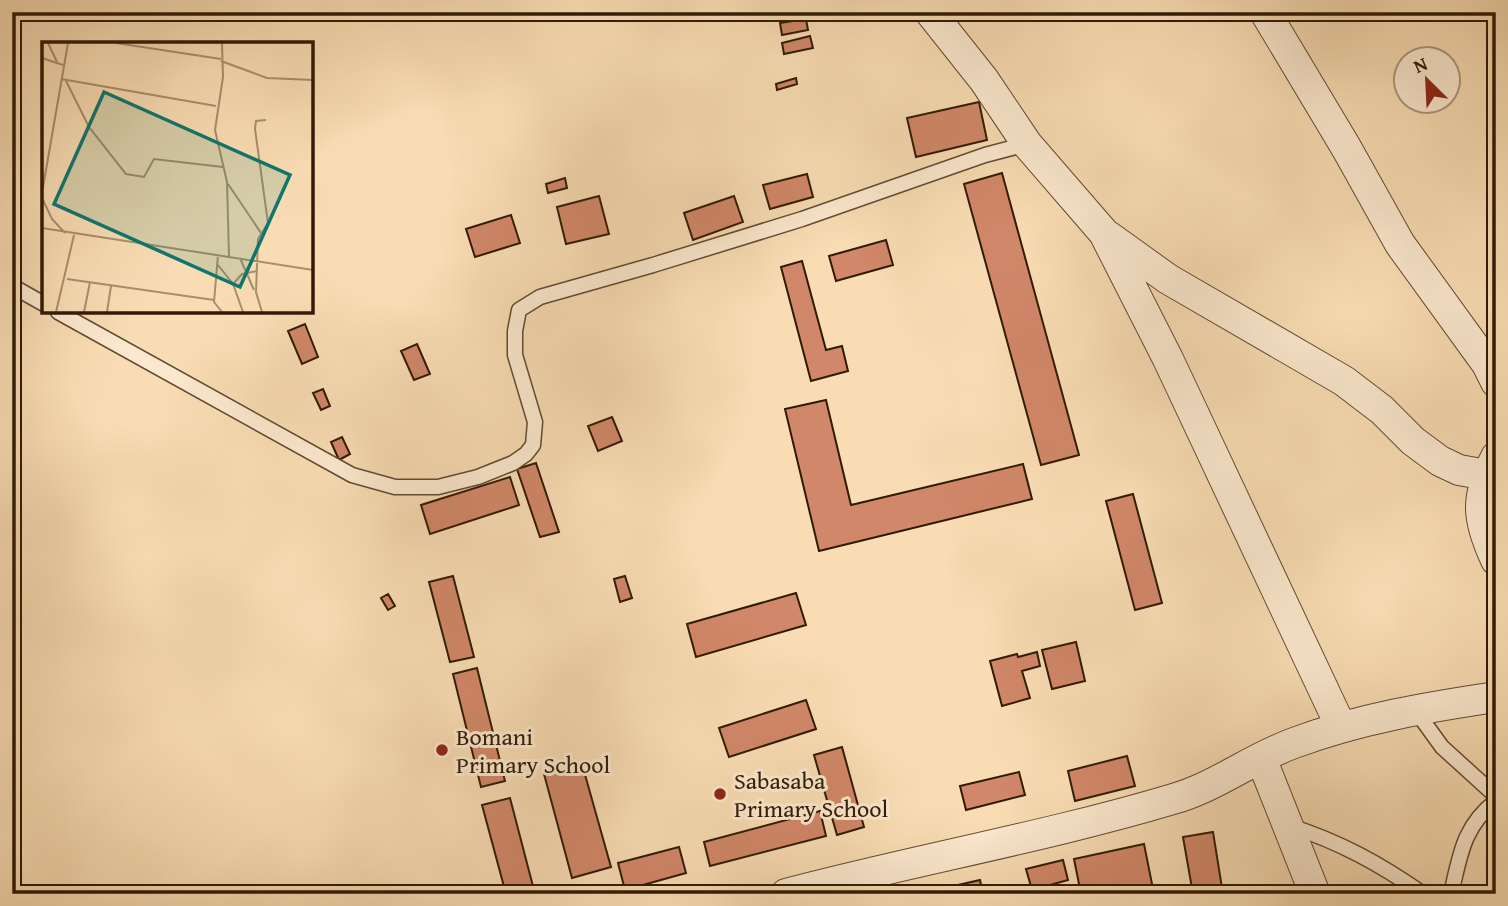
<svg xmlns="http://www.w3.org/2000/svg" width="1508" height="906" font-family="'Gentium Book Plus',serif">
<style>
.building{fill:#d18769;stroke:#311a06;stroke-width:2}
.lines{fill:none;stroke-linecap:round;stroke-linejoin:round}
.service-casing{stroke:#634a31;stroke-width:17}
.minor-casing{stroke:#634a31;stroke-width:32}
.service{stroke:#fbe8ce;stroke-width:14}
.minor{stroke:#fbe8ce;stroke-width:30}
.poi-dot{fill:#8f2418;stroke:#fbe8ce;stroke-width:2.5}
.labels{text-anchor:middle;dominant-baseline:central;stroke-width:6;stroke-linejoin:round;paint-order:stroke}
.poi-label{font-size:24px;fill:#311a06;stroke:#fbe8ce;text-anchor:start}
.inset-road{fill:none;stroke:#a98e6e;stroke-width:2}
.view{fill:#0f766e;fill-opacity:0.15;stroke:#0f766e;stroke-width:3.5}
.inset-edge{fill:none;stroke:#311a06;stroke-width:3.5}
</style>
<rect width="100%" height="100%" fill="#f9dcb3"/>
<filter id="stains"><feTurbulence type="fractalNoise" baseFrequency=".00286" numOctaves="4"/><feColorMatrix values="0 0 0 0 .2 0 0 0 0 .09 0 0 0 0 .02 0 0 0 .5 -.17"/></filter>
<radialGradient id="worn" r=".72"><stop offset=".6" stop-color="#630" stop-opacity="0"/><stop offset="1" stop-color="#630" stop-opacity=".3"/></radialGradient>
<path class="building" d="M 806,19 L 808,30 L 782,35 L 780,23 Z
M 810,36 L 813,48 L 784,54 L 782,43 Z
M 796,78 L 797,84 L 777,90 L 776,84 Z
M 979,102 L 987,140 L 916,157 L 907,118 Z
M 1002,173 L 1079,455 L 1041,465 L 964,184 Z
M 807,174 L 813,197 L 770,209 L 763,185 Z
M 565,178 L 567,188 L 548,193 L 546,184 Z
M 599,196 L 609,234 L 566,244 L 557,207 Z
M 734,196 L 743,222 L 693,240 L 684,213 Z
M 511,215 L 520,243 L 475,257 L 466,229 Z
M 886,240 L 893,265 L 836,281 L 829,256 Z
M 802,261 L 826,350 L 842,346 L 848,371 L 811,381 L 781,267 Z
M 305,324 L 318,357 L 302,364 L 288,331 Z
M 417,344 L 430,374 L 414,380 L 401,351 Z
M 323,389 L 330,406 L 321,410 L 313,393 Z
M 826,400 L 851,505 L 1023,464 L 1032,499 L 819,551 L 785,409 Z
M 612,417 L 622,441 L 598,451 L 588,426 Z
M 342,437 L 350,454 L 339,460 L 331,442 Z
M 536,463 L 559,532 L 540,537 L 517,469 Z
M 510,477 L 519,505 L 430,534 L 421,505 Z
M 1133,494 L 1162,603 L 1135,610 L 1106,501 Z
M 453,576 L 474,657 L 450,662 L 429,582 Z
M 625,576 L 632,598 L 620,602 L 614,579 Z
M 796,593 L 806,625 L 696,657 L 687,624 Z
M 388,594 L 395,606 L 388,610 L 381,598 Z
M 1076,642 L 1085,681 L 1052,689 L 1042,650 Z
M 1037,652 L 1040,666 L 1022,671 L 1030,698 L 1002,706 L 990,661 L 1017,654 L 1018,657 Z
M 477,668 L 505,781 L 481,787 L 453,674 Z
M 806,700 L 816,729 L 729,757 L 719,728 Z
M 842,747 L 864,827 L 837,835 L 814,755 Z
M 1127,756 L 1135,786 L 1075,801 L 1068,771 Z
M 582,764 L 611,867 L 572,878 L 544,774 Z
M 1019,772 L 1025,795 L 966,810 L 960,786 Z
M 510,798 L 535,894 L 506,894 L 482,805 Z
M 820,811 L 826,836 L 710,866 L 704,842 Z
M 1213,832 L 1223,894 L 1193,894 L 1183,837 Z
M 1144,844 L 1153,889 L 1132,894 L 1081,894 L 1074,859 Z
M 679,847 L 686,873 L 625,890 L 618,863 Z
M 1063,860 L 1068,880 L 1032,890 L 1026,869 Z
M 980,880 L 983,894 L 941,894 L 940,889 Z"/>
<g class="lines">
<defs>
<path id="service" d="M 12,286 L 44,304
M 58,312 L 352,475 L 395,487 L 438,487 L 478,477 L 513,463 L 526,454 L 533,445 L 535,422 L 515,355 L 515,331 L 519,310 L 540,297 L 653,265 L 802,219 L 985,155 L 1027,144
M 1416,711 L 1442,747 L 1496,796
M 1290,826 C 1340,842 1380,864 1423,894
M 1451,894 C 1460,856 1463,826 1496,801"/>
<path id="minor" d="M 930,12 L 984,80 L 1027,144 L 1104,233 L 1168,359 L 1341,727
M 1265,12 L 1347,149 L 1400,244 L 1487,364 L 1496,382
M 1108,236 L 1168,279 L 1344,381 L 1382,410 L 1413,441 L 1440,461 L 1459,470 L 1487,475
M 1496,457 C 1475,498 1477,519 1496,560
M 1261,758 L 1315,894
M 786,894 C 914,860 1046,837 1173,799 C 1216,787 1252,758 1294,743 C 1358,719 1428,707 1496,697"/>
</defs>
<use href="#service" class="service-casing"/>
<use href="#minor" class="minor-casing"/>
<use href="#service" class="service"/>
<use href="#minor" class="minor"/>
</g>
<g class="poi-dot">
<circle cx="442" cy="750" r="7"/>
<circle cx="720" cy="794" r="7"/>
</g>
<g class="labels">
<g class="poi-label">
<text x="456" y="736">Bomani<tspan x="456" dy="28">Primary School</tspan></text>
<text x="734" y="780">Sabasaba<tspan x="734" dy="28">Primary School</tspan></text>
</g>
</g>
<g transform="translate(42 42)">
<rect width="271" height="271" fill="#f9dcb3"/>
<path class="inset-road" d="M 6,1 L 15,20M 74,1 L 179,17M 180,1 L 181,35 L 173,88 L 185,140 L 187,214M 0,16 L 21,23M 179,19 L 225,36 L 271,38M 19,37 L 174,64M 24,39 L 47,85 L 84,132 L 102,135 L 112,117 L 181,125M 186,142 L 219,191M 0,151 L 26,1M 0,156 L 10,177 L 23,191M 0,186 L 271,228M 176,213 L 172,260 L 180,270M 198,216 L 212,248M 176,223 L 191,242 L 201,270M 25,237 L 172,258M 191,242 L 200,232 L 215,229M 14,270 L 32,193M 42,270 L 48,240M 65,270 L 69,244M 220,270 L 214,250 L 216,197 L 226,181 L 213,87 L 214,79 L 224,78"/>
<path class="view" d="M 62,50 L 248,133 L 198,245 L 12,162 Z"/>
<rect width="271" height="271" class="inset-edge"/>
</g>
<rect width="1508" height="906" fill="none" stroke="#f9dcb3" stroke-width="42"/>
<rect x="14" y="14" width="1480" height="878" fill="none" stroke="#311a06" stroke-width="3.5"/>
<rect x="21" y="21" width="1466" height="864" fill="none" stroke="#311a06" stroke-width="2"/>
<g transform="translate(1427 80) rotate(336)"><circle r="33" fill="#fbe8ce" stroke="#aa967e" stroke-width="2"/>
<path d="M0-5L12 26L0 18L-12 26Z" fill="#8f2418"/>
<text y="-10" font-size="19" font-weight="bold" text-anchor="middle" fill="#311a06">N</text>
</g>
<rect width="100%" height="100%" filter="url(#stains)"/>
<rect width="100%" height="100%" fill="url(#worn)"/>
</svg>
